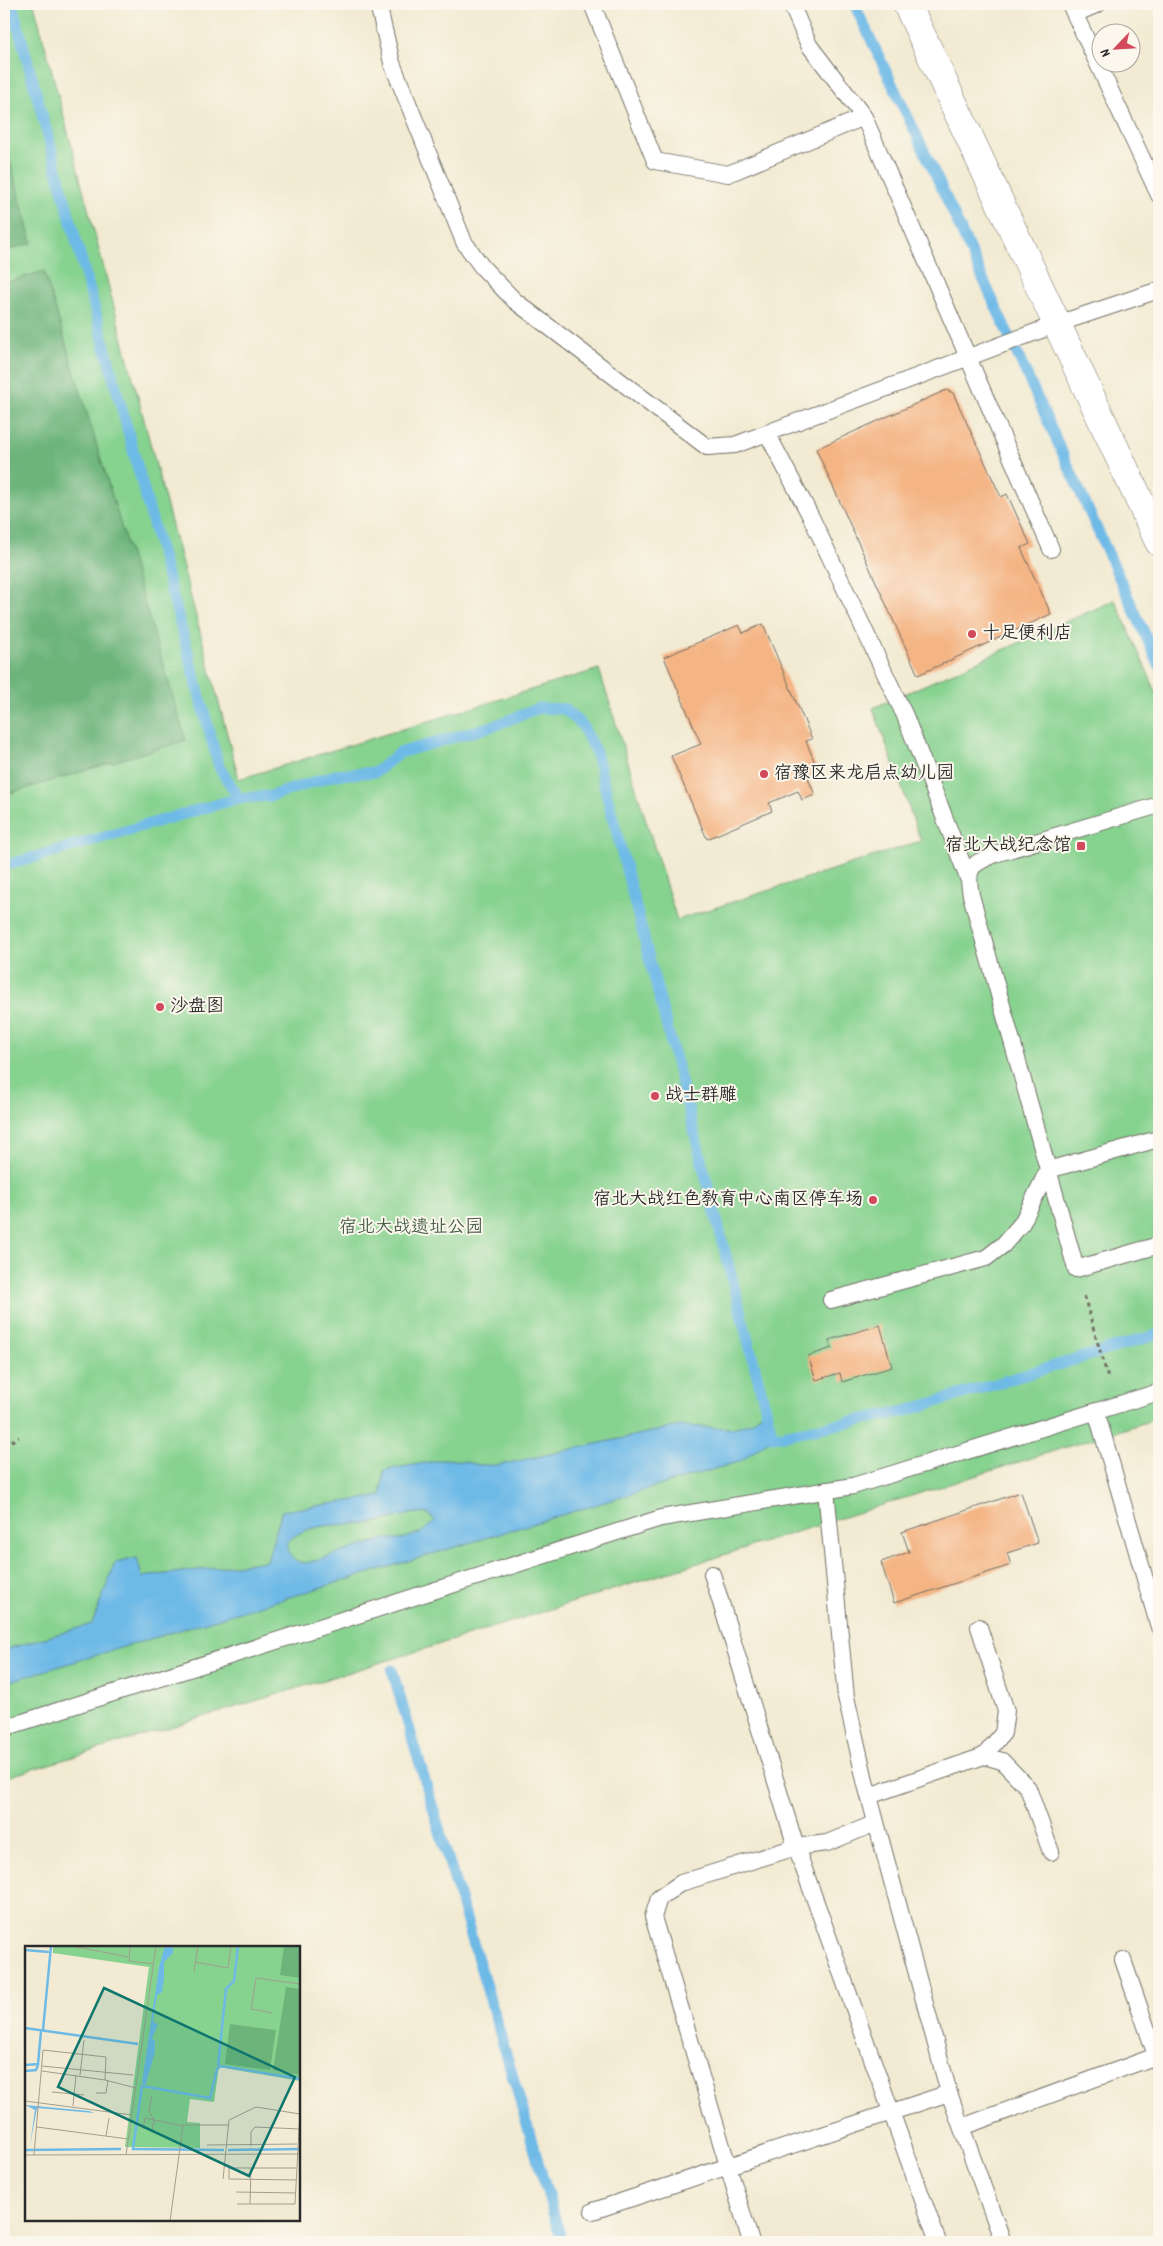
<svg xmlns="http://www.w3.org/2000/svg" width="1163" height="2246" font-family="Dekko,'LXGW WenKai TC',sans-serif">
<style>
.green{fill:#86d28f;stroke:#587e5d}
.forest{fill:#6cb47a;stroke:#4c7052}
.water{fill:#6ebae7;stroke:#4c7289;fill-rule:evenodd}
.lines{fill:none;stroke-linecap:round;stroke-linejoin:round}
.stream{stroke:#6ebae7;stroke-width:11}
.building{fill:#f4b483}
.lane-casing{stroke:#716e65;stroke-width:18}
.street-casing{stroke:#716e65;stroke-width:29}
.path{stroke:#716e65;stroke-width:3;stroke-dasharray:4 4;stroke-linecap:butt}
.lane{stroke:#fff;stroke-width:16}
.street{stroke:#fff;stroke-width:28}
.poi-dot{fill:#d1495b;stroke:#fbf7ec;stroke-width:2}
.labels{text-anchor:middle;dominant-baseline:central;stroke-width:4;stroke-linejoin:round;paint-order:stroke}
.poi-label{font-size:18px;fill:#2b2b2b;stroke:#fbf7ec;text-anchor:start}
.park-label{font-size:18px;fill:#465d49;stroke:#fbf7ec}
.inset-river{fill:none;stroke:#6ebae7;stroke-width:2.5}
.inset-road{fill:none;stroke:#a29e8f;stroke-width:1}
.view{fill:#0f766e;fill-opacity:0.15;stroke:#0f766e;stroke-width:2.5}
.inset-edge{fill:none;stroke:#2b2b2b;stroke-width:2.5}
</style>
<rect width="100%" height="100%" fill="#fbf7ec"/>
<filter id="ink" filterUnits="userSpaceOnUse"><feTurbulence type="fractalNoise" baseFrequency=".02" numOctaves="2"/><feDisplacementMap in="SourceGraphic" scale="10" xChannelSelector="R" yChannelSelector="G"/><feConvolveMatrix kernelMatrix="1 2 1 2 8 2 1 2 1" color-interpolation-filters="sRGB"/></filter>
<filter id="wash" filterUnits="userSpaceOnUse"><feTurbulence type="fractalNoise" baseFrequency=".0096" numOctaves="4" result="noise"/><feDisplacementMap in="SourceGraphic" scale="20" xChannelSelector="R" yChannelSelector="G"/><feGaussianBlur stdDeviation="1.12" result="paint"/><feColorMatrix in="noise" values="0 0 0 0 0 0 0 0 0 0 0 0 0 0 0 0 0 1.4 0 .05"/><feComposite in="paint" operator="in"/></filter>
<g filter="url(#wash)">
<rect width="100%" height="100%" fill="#f2ead2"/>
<path class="green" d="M 4,4 L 34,4 L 239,779 L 599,669 L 677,920 L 921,841 L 873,708 L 1115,600 L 1159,698 L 1159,1418 L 402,1656 L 4,1778 Z"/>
<path class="forest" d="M 4,138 L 32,243 L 4,251 Z
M 44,271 L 186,740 L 4,795 L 4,283 Z"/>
<path class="water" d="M 766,1409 L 773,1437 L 741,1461 L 4,1683 L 4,1650 L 92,1624 L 115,1563 L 137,1558 L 142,1577 L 267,1561 L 282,1511 L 381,1496 L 384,1470 L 448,1459 L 481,1465 L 499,1465 L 679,1426 L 733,1428 L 752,1422 ZM 416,1513 L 429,1514 L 435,1521 L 422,1532 L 403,1539 L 384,1539 L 307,1563 C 292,1562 290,1556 286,1543 C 309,1519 349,1527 378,1522 C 391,1519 403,1515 416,1513 Z"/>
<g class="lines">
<path class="stream" d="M 12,4 L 219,767 L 239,798 L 271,796 L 335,775 L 376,772 L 399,753 L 496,725 L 539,708 L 565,709 L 582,725 L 596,753 L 773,1437 L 906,1411 L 1159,1334
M 854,4 L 938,180 L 1159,665
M 4,866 L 239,798
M 392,1670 L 562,2242"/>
</g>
<g id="blocks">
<path class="building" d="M 946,390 L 953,393 L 1001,497 L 1007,494 L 1030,544 L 1021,548 L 1051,614 L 918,675 L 816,449 Z
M 763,624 L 812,739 L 806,741 L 819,773 L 808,778 L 815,795 L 802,800 L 798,791 L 769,803 L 772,811 L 707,839 L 671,756 L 701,744 L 664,657 L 739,625 L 743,633 Z
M 880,1325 L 892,1367 L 842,1382 L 840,1373 L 816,1380 L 808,1356 L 832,1348 L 829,1340 Z
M 1021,1492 L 1038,1543 L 1007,1553 L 1011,1565 L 894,1603 L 881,1562 L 909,1552 L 902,1532 Z"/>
</g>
</g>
<g filter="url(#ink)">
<use href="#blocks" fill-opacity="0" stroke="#716e65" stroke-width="1"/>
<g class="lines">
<defs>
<path id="lane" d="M 378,4 L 392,63 L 464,242 L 482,267 L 515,301 L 707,447 L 735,445 L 1057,324 L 1159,290
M 592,4 L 655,161 L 728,174 L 864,117
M 791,4 L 809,45 L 864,117 L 1051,549
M 1070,4 L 1159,195
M 1075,14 L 1098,4
M 767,433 L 811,517 L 905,716 L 968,878
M 1159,805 L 995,854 C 970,865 966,868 971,895 L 1076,1269 L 1159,1245
M 831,1300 L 986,1258 L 1003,1245 L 1022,1223 L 1048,1170 L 1158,1139
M 1096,1411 L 1159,1627
M 826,1490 L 846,1697 L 866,1785 L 949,2093 L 1003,2242
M 712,1574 L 796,1847 L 938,2242
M 979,1627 L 1006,1711 L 1003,1733 L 984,1756
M 4,1728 L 661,1518 L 853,1486 L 1159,1392
M 869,1796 L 984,1756 L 1002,1761 L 1028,1788 L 1051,1852
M 1123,1960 L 1159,2064
M 962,2127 L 1159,2055
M 593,2211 L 949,2093
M 751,2242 L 653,1917 L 659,1898 L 681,1883 L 796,1847 L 827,1843 L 876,1823"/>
<path id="street" d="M 907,4 L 1159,542"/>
</defs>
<use href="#lane" class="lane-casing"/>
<use href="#street" class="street-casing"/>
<path class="path" d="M 1084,1296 L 1108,1378
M 4,1445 L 19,1437"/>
<use href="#lane" class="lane"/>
<use href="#street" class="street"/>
</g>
</g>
<g class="poi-dot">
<circle cx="972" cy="634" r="5"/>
<circle cx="764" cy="774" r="5"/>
<rect x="1076" y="841" width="10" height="10" rx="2.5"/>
<circle cx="160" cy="1007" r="5"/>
<circle cx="655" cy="1096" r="5"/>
<circle cx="873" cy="1200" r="5"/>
</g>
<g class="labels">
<g class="poi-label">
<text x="982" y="634">十足便利店</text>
<text x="774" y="774">宿豫区来龙启点幼儿园</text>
<text x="1071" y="846" text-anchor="end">宿北大战纪念馆</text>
<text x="170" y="1007">沙盘图</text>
<text x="665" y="1096">战士群雕</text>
<text x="863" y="1200" text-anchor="end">宿北大战红色教育中心南区停车场</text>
</g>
<g class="park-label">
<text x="411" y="1228">宿北大战遗址公园</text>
</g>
</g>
<g transform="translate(25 1946)">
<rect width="275" height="275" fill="#f2ead2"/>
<path d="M 28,0 L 275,0 L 275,135 L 194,121 L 189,156 L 165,153 L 162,176 L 175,177 L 175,202 L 100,201 L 124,21 L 28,7 Z" fill="#86d28f"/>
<path d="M 259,0 L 275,0 L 275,32 L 255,29 ZM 261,41 L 275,43 L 275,129 L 248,124 ZM 205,78 L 251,84 L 245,124 L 200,118 Z" fill="#6cb47a"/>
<path d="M 140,0 L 148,0 L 148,7 L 139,16 L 139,33 L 137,46 L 132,49 L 128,75 L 133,79 L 127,92 L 130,95 L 130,106 L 120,141 L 117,136 L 134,21 ZM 0,159 L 64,165 L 69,167 L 12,162 L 5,199 L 10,164 Z" fill="#6ebae7"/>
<path class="inset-river" d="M 0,4 L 24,6M 0,82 L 113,98M 18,84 L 26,0M 0,119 L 13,118 L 16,85M 193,120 L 201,43 L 209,35 L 213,0M 0,125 L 11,124 L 13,119M 0,204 L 96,203M 199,204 L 108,203 L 117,140 L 185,152 L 192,123 L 196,120 L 275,133M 203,204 L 275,203"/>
<path class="inset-road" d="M 47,0 L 103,11M 105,0 L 104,15 L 129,18M 170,16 L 203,22 L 206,0M 169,26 L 173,0M 247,67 L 226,63 L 231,32 L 275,38M 17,120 L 108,129M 17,125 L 80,134 L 111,142M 55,129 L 59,94M 27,146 L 59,149M 71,147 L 81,147 L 83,134M 127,150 L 124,165 L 129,174 L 127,185M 0,155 L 107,169M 48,160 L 51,129M 157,179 L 203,179M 12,181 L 103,193M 118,183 L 120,172 L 158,180 L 145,275M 81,190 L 84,172M 182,199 L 272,198M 226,200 L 226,186 L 230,181 L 275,183M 0,209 L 275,208M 9,209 L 18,104 L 81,111 L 80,134M 101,209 L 131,0M 204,222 L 204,233 L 271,234M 204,222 L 271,222M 198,233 L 204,174 L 231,161 L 275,168M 211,246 L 271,247M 212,258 L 270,258 L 275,165M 225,258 L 226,222"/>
<path class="view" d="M 79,42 L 270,131 L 224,230 L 33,141 Z"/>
<rect width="275" height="275" class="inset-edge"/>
</g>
<rect width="1163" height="2246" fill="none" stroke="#fbf7ec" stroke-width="20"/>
<g transform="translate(1116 48) rotate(245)"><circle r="24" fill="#fbf7ec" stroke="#a8a59f"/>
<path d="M0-4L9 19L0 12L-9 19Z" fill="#d1495b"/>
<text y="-8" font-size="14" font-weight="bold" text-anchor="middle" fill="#2b2b2b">N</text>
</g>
</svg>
